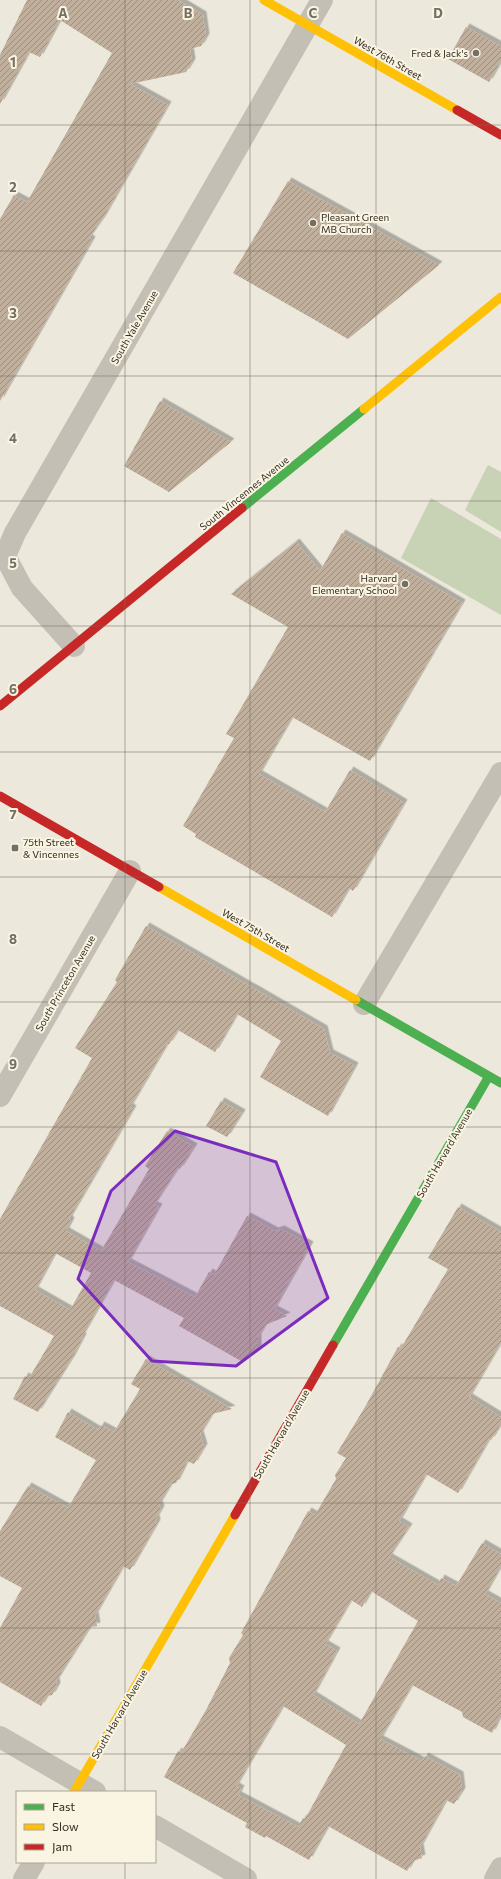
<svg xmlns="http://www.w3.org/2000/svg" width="501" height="1879" font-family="Commissioner,sans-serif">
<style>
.green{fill:#c7d3b4}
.building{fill:url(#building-hatch);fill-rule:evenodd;filter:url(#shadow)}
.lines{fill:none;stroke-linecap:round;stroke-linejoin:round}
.street{stroke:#c4bfb5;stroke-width:22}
.fast{stroke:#4caf50;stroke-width:9}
.slow{stroke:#ffc107;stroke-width:9}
.jam{stroke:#c62828;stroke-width:9}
.marked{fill:#7b2cbf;fill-opacity:0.2;stroke:#7b2cbf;stroke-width:3;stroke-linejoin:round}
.grid{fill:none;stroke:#746e64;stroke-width:1;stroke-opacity:0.55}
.poi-dot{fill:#746e64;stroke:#faf4e2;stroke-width:1.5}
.labels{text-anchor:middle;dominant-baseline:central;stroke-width:4;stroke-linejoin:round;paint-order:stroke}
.poi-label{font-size:10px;fill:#342d24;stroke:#faf4e2;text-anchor:end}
.street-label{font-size:10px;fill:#342d24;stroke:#faf4e2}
.grid-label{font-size:13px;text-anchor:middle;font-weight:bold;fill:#746e64;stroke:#faf4e2;stroke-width:4;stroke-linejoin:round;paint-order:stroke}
</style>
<defs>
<pattern id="building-hatch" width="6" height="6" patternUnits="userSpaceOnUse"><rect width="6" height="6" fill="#c0af9c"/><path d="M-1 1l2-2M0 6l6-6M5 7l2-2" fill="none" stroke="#9d8f7f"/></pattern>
<filter id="shadow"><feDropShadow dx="3.5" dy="-3.5" stdDeviation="0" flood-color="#0004"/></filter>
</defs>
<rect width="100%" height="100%" fill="#ece8db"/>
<path class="green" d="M 488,465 L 501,472 L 501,532 L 465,510 Z
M 431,498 L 501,539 L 501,615 L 401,558 Z"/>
<path class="building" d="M 27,0 L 178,0 L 203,15 L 206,37 L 201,46 L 190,49 L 192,62 L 186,72 L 130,84 L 168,105 L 103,218 L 89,238 L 92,240 L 0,401 L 0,219 L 14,195 L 27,202 L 112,53 L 60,20 L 40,57 L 29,52 L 0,104 L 0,55 Z
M 466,27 L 501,46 L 501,61 L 489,82 L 448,59 Z
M 288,181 L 439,265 L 348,339 L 233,273 Z
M 160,401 L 231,442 L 169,492 L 124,466 Z
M 342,533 L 462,603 L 370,761 L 292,717 L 259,774 L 325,812 L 350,770 L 404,803 L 353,891 L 349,888 L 332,917 L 195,837 L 196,834 L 183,826 L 234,738 L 226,734 L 288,627 L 231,594 L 296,542 L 320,571 Z
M 146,926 L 324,1029 L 330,1053 L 355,1066 L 328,1116 L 260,1077 L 281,1041 L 237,1014 L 215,1052 L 178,1030 L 169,1044 L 167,1044 L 130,1107 L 133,1109 L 69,1219 L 71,1221 L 66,1231 L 101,1251 L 149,1169 L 145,1166 L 167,1131 L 194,1147 L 180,1169 L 178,1168 L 154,1205 L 159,1207 L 128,1262 L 195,1297 L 209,1272 L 214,1275 L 247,1216 L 275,1231 L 281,1229 L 310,1245 L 274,1309 L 287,1316 L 265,1325 L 258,1337 L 258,1349 L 241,1361 L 179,1326 L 184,1318 L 114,1280 L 82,1336 L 83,1337 L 72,1358 L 38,1412 L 13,1399 L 25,1376 L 29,1378 L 54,1336 L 0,1306 L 0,1219 L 92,1058 L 75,1048 L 117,982 L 115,980 ZM 55,1253 L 91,1273 L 70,1310 L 35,1290 Z
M 221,1101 L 242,1113 L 227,1137 L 206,1126 Z
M 458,1207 L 501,1232 L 501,1342 L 469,1397 L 501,1417 L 501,1424 L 491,1440 L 489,1439 L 458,1493 L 426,1474 L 399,1521 L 409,1527 L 389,1557 L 438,1585 L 441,1578 L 456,1586 L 482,1543 L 501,1554 L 501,1566 L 485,1594 L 501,1603 L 501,1714 L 492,1733 L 463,1717 L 462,1712 L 412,1685 L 380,1739 L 422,1761 L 425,1756 L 460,1775 L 462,1791 L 454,1804 L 446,1800 L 420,1847 L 422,1858 L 413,1861 L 407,1871 L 328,1826 L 309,1860 L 266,1836 L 265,1838 L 245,1827 L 247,1823 L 164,1777 L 178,1751 L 181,1753 L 206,1710 L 230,1663 L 229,1658 L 243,1635 L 241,1633 L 308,1511 L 315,1515 L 336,1479 L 335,1475 L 346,1458 L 337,1453 L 365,1407 L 398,1347 L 401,1348 L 448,1269 L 428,1258 ZM 371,1591 L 418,1621 L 359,1724 L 313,1695 L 337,1651 L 325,1644 L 351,1600 L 362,1607 ZM 283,1706 L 346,1745 L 305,1819 L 303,1818 L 298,1827 L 238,1795 L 241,1789 L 236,1786 Z
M 146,1359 L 232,1409 L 212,1414 L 200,1434 L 204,1447 L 194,1464 L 187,1461 L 176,1483 L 171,1484 L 159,1504 L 161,1509 L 156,1518 L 157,1523 L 130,1570 L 123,1566 L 95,1615 L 97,1626 L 90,1627 L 56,1681 L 57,1686 L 52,1695 L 47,1696 L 41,1706 L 0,1682 L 0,1628 L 22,1588 L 0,1576 L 0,1531 L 28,1486 L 68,1508 L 96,1460 L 55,1437 L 68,1412 L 98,1430 L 101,1425 L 114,1432 L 140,1389 L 131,1384 Z"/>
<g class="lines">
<path class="street" d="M 74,646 L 22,588 L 5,556 L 15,533 L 322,0
M 364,1004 L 501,773
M 0,1096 L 130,871
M 0,1737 L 95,1792
M 155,1826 L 246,1879
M 24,1879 L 34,1862
M 495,1879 L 501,1868"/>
<path class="fast" d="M 242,508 L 364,409
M 356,1000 L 501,1083
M 333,1345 L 489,1076"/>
<path class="slow" d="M 264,0 L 457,110
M 364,409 L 501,297
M 159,887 L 356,1000
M 74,1792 L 235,1515"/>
<path class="jam" d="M 457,110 L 501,135
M 0,706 L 242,508
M 0,796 L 159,887
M 235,1515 L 333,1345"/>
</g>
<path class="marked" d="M 175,1131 L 276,1162 L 328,1298 L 236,1366 L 152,1361 L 78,1279 L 111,1191 Z"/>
<path class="grid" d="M 125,0 L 125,1792M 250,0 L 250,1879M 376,0 L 376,1879M 0,125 L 501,125M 0,251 L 501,251M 0,376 L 501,376M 0,501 L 501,501M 0,626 L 501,626M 0,752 L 501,752M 0,877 L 501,877M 0,1002 L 501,1002M 0,1127 L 501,1127M 0,1253 L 501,1253M 0,1378 L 501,1378M 0,1503 L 501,1503M 0,1628 L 501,1628M 0,1754 L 501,1754M 125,1862 L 125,1879"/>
<g class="poi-dot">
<circle cx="476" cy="53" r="4"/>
<circle cx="313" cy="223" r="4"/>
<circle cx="405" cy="584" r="4"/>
<rect x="11" y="844" width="8" height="8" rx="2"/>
</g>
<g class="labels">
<g class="poi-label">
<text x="468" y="53">Fred &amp; Jack's</text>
<text x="321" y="217" text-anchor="start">Pleasant Green<tspan x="321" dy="12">MB Church</tspan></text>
<text x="397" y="578">Harvard<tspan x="397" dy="12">Elementary School</tspan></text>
<text x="23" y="842" text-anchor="start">75th Street<tspan x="23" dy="12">&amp; Vincennes</tspan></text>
</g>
<g class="street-label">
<text transform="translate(388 58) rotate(30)">West 76th Street</text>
<text transform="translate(134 327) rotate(-60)">South Yale Avenue</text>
<text transform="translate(244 493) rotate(-39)">South Vincennes Avenue</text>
<text transform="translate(256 930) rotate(30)">West 75th Street</text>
<text transform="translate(65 983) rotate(-60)">South Princeton Avenue</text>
<text transform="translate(444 1153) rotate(-60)">South Harvard Avenue</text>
<text transform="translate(281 1434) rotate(-60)">South Harvard Avenue</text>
<text transform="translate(119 1714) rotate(-60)">South Harvard Avenue</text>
</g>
</g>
<g class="grid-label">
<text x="63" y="18">A</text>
<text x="188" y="18">B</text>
<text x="313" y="18">C</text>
<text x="438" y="18">D</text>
<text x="13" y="67">1</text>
<text x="13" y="192">2</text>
<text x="13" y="318">3</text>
<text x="13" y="443">4</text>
<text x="13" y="568">5</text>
<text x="13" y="694">6</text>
<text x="13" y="819">7</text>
<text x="13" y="944">8</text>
<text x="13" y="1069">9</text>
</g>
<rect x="16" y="1791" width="140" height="72" fill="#faf4e2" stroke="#aba496"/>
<rect x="24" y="1804" width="20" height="6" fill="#4caf50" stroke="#aba496"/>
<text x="52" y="1811" font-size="12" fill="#342d24">Fast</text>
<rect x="24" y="1824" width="20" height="6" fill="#ffc107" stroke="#aba496"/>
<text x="52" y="1831" font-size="12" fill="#342d24">Slow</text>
<rect x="24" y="1844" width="20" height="6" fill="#c62828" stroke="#aba496"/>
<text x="52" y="1851" font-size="12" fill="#342d24">Jam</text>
</svg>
